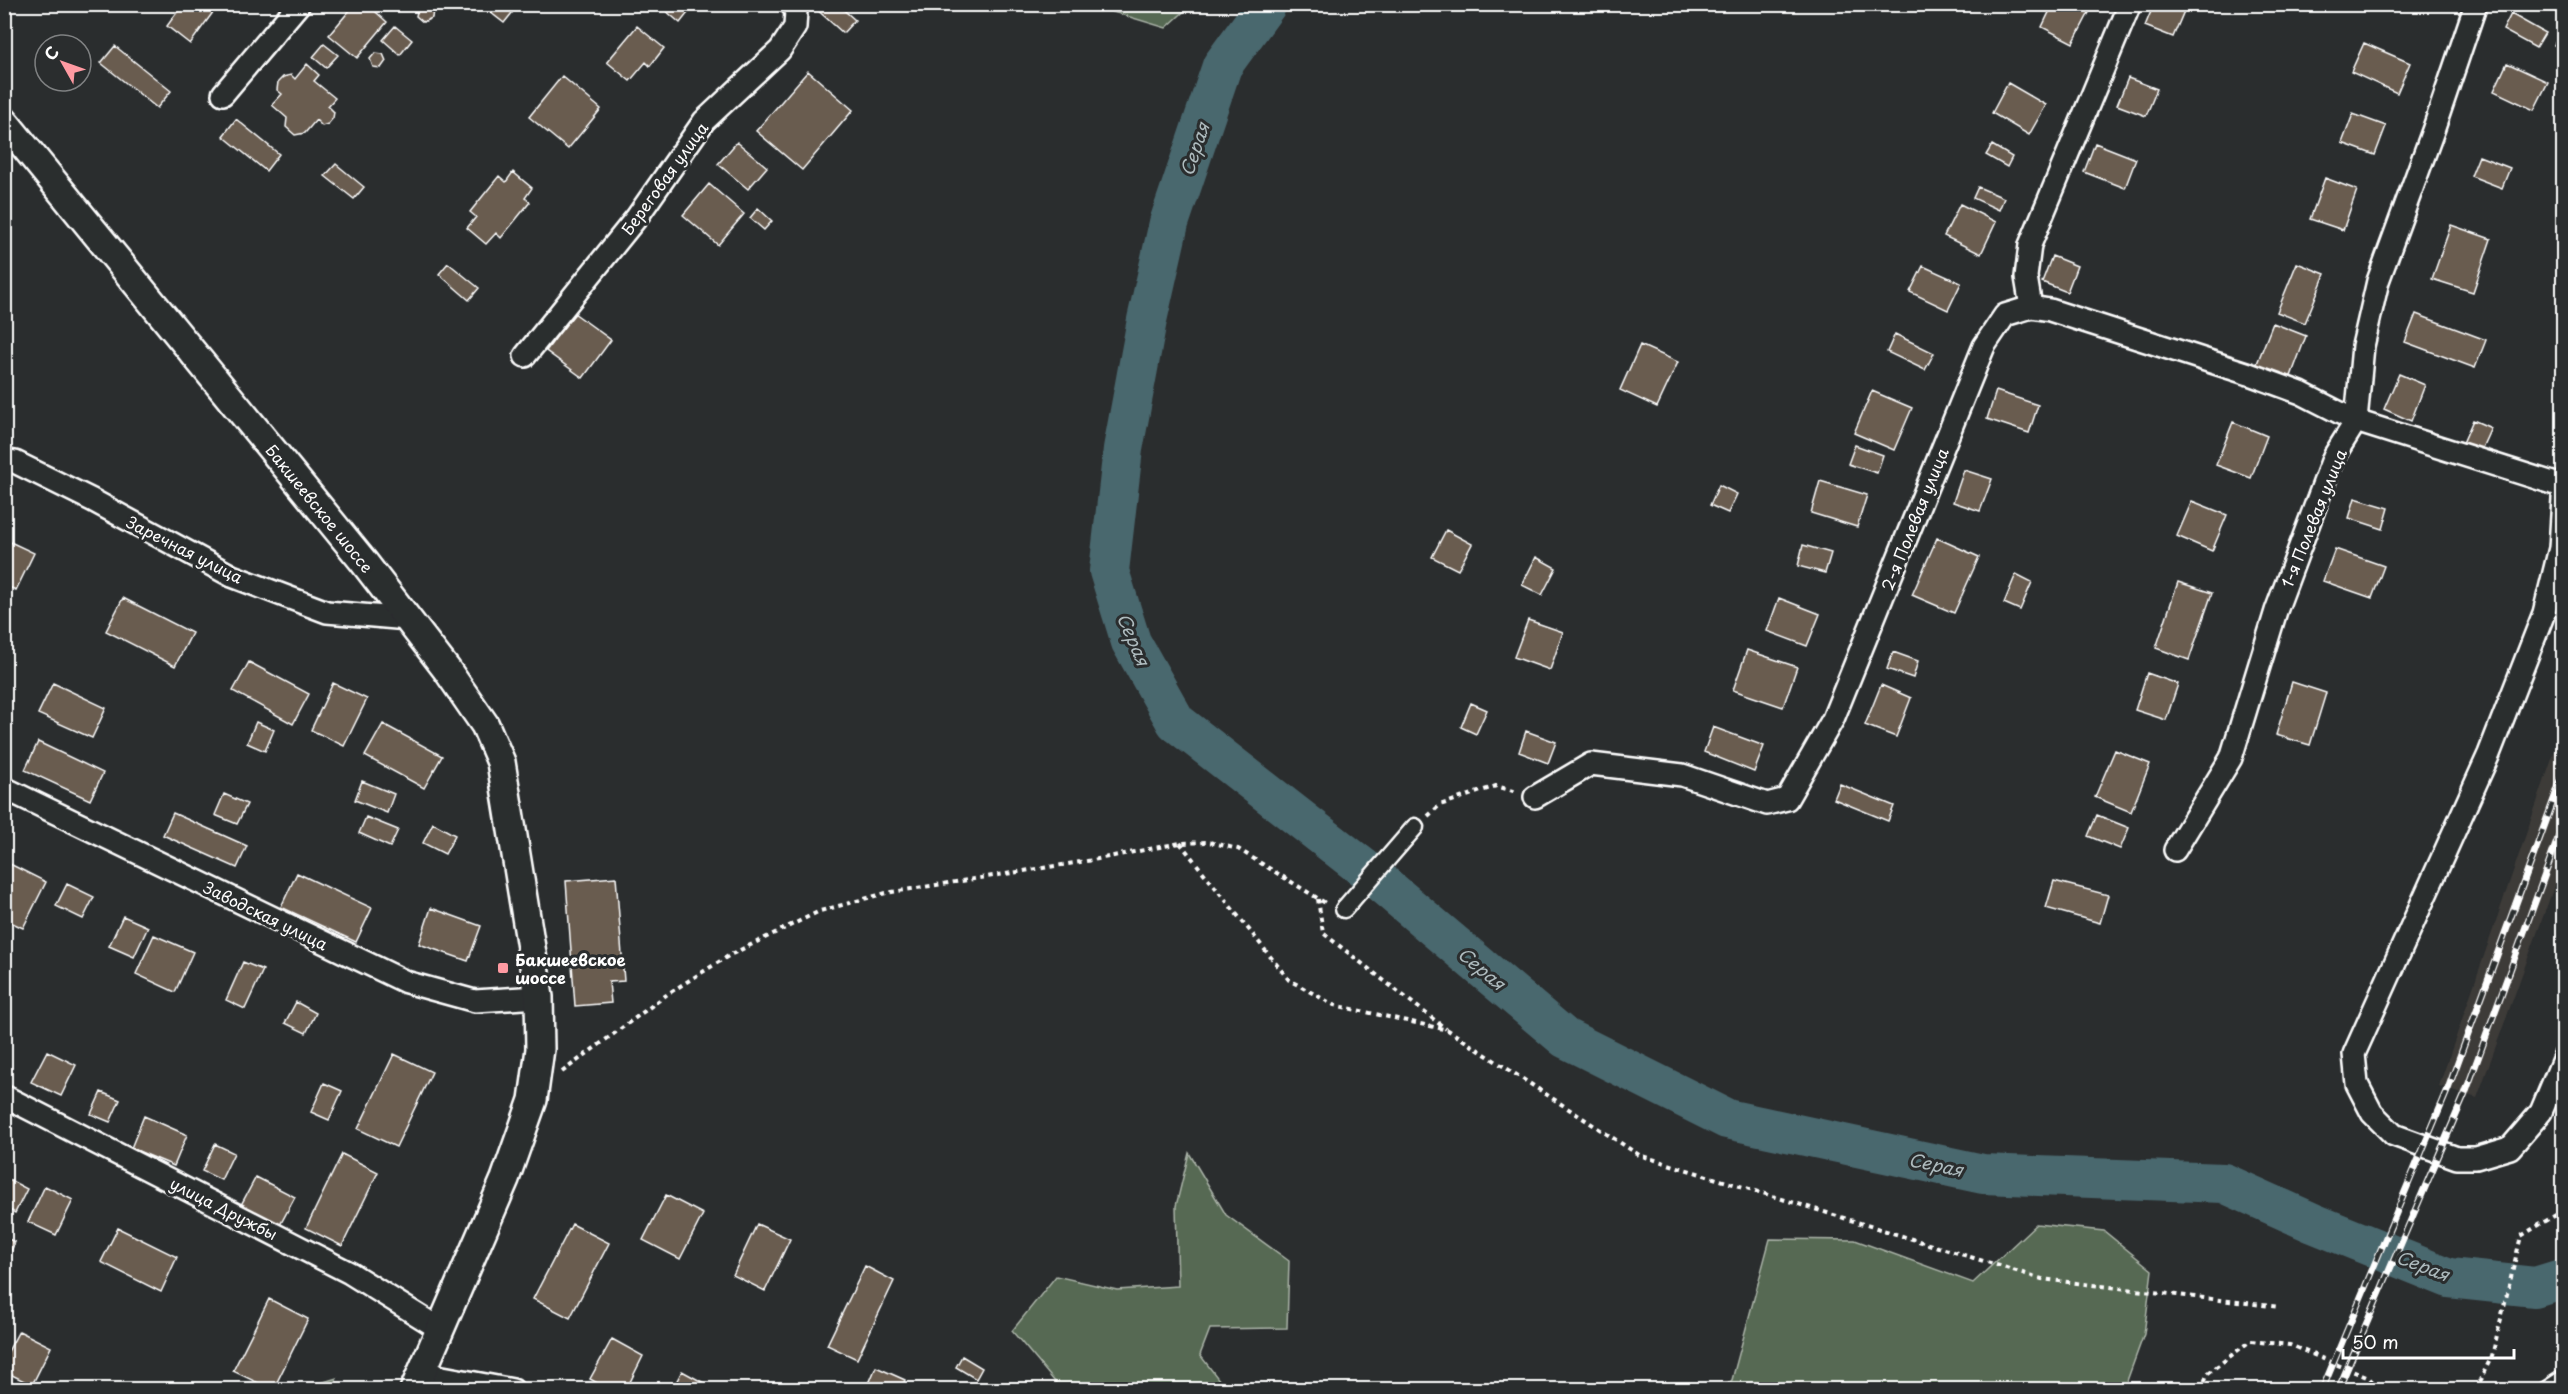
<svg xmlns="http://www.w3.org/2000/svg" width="2568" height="1394" font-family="'Playpen Sans',sans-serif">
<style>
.built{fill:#3d3b38}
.green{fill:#576953;stroke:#abb4a9;stroke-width:1.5}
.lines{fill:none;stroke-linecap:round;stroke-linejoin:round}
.river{stroke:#4a676e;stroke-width:40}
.building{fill:#695c50;stroke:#fff;stroke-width:1.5}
.service-casing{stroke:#fff;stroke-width:15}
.pedestrian-casing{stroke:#fff;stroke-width:21}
.minor-casing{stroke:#fff;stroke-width:26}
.tertiary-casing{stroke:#fff;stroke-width:32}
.path{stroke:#fff;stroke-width:4;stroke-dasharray:4.5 4.5;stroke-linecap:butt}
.service{stroke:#2a2d2e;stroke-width:10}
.pedestrian{stroke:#2a2d2e;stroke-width:16}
.minor{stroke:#2a2d2e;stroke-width:21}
.tertiary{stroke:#2a2d2e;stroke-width:27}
.rail-casing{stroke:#fff;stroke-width:7}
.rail{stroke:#2a2d2e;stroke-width:4.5;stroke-dasharray:14;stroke-linecap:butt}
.poi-dot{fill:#ff9aa2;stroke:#2a2d2e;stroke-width:2}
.labels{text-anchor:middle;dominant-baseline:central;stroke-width:6;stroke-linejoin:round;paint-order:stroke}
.street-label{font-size:16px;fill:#fff;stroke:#2a2d2e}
.poi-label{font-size:16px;font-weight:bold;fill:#fff;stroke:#2a2d2e;text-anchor:start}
.water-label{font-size:18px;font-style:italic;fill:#aebbbe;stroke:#2a2d2e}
</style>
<rect width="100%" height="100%" fill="#2a2d2e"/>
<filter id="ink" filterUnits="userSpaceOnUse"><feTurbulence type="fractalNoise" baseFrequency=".0167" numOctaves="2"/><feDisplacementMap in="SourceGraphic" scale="12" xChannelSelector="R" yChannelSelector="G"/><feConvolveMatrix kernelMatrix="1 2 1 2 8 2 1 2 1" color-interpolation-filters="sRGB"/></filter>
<g filter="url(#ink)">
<path class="built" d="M 2563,727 L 2563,862 L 2477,1098 L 2439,1086 Z"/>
<path class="green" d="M 1090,5 L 1191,5 L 1166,28 Z
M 1189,1153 L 1226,1215 L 1289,1261 L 1287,1328 L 1210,1329 L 1200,1355 L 1226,1389 L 1061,1389 L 1012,1331 L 1056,1276 L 1117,1290 L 1178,1286 L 1176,1206 Z
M 2036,1224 L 2104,1231 L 2152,1270 L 2144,1334 L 2124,1389 L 1722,1389 L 1732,1380 L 1770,1239 L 1855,1240 L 1973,1283 Z
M 337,1378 L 333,1389 L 301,1389 Z"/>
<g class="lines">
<path class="river" d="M 1267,4 L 1222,66 L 1169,223 L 1147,320 L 1123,449 L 1109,571 L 1131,642 L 1176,722 L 1366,870 L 1565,1038 L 1727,1119 L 1983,1174 L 2224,1183 L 2313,1223 L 2449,1278 L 2535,1287 L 2564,1278"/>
</g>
<path class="building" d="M 183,4 L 219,4 L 190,44 L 167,26 Z
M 355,4 L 367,4 L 387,22 L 357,58 L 329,35 Z
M 427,4 L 433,9 L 432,18 L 423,22 L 416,16 L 418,7 Z
M 496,4 L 502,4 L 512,13 L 504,23 L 490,12 Z
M 658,4 L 695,4 L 680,23 Z
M 814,4 L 837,4 L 855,20 L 843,33 L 813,6 Z
M 2053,4 L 2093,5 L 2073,43 L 2042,27 Z
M 2154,4 L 2187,4 L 2173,37 L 2145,26 Z
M 2511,14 L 2545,33 L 2536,48 L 2503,30 Z
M 2564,25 L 2564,50 L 2554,45 Z
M 395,26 L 412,40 L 400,55 L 383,40 Z
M 637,26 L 664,48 L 650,66 L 646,62 L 630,81 L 607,62 Z
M 2364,43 L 2410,63 L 2397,93 L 2351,72 Z
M 324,44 L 338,55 L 326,68 L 313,57 Z
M 115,46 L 171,91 L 157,108 L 101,63 Z
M 375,53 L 383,54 L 386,61 L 381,68 L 373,67 L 370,59 Z
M 2507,63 L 2548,82 L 2534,110 L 2494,91 Z
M 307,64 L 319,75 L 314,81 L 335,98 L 328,106 L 334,112 L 333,118 L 328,124 L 322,126 L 316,120 L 305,133 L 295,135 L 286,127 L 287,118 L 272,105 L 282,94 L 277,90 L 278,82 L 283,77 L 291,75 L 295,79 Z
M 808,71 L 853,110 L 802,170 L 756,131 Z
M 562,76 L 601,109 L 568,149 L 529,117 Z
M 2128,78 L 2157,89 L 2146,116 L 2117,105 Z
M 2008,83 L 2046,105 L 2029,135 L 1992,113 Z
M 2353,114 L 2386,126 L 2375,155 L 2342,143 Z
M 236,119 L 279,154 L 266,171 L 223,136 Z
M 737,142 L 767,167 L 748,189 L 718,164 Z
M 2095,143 L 2136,159 L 2125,188 L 2084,172 Z
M 1992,145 L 2012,157 L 2007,167 L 1986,155 Z
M 2479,156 L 2510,168 L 2502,188 L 2471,176 Z
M 336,164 L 364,187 L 354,199 L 325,176 Z
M 513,172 L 532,188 L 525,198 L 530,202 L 501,238 L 496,233 L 486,244 L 467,228 L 476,217 L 470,212 L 499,176 L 506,182 Z
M 2325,178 L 2357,190 L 2343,230 L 2310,219 Z
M 709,184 L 744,214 L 718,245 L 683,215 Z
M 1978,187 L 2004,198 L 1999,210 L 1973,198 Z
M 1960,204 L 1996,222 L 1981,254 L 1944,236 Z
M 758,208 L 772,221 L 764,230 L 750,218 Z
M 2451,225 L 2491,239 L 2473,292 L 2432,279 Z
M 2052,256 L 2077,266 L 2067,292 L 2042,282 Z
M 448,263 L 479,288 L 469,300 L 439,274 Z
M 2297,263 L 2325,274 L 2305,323 L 2277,312 Z
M 1923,266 L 1961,283 L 1948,310 L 1910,292 Z
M 574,313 L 611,340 L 583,378 L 546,351 Z
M 2416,314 L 2486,340 L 2475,368 L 2405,342 Z
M 2273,323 L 2306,336 L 2290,379 L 2256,366 Z
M 1895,334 L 1934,353 L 1925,370 L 1887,352 Z
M 1640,345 L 1678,362 L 1657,407 L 1620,390 Z
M 2399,374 L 2425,385 L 2411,421 L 2384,409 Z
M 1872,391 L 1912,408 L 1894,450 L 1854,433 Z
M 1996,391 L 2038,405 L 2029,433 L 1987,419 Z
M 2473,420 L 2491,428 L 2481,450 L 2463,443 Z
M 2233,422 L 2267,436 L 2251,478 L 2216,465 Z
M 1855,445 L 1883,455 L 1877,473 L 1848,464 Z
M 1964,470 L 1992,479 L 1980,511 L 1953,502 Z
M 1820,481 L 1867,495 L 1857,527 L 1811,513 Z
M 1719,485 L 1737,494 L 1728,513 L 1710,505 Z
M 2355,498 L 2389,508 L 2383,529 L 2349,518 Z
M 2192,501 L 2227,515 L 2212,551 L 2177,536 Z
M 1446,530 L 1472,544 L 1458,570 L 1432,557 Z
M 1937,538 L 1979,557 L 1954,613 L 1912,595 Z
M 4,539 L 34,553 L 16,590 L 4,585 Z
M 1803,545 L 1831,553 L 1825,573 L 1798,566 Z
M 2335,549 L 2384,566 L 2372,598 L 2323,581 Z
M 1536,557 L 1556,568 L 1542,595 L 1522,585 Z
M 2016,574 L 2032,582 L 2020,610 L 2004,603 Z
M 2178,582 L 2212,593 L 2189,660 L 2156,648 Z
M 123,598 L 192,633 L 175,666 L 106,631 Z
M 1779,598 L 1820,614 L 1807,646 L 1767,631 Z
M 1528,620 L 1563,632 L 1550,670 L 1514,657 Z
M 1747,650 L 1797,667 L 1783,707 L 1733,690 Z
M 1893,652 L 1918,661 L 1913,678 L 1887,669 Z
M 249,662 L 309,694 L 293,724 L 233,691 Z
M 2147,673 L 2178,684 L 2166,720 L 2135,710 Z
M 2292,682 L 2326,693 L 2310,745 L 2276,735 Z
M 53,683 L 106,708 L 92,738 L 38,714 Z
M 333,683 L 367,699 L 344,746 L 311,730 Z
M 1881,685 L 1911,698 L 1896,737 L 1865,725 Z
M 1471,703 L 1487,710 L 1476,734 L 1461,727 Z
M 256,722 L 274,730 L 265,751 L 247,743 Z
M 383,724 L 442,756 L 424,788 L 365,756 Z
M 1713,727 L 1764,746 L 1754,772 L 1704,752 Z
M 1526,731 L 1556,742 L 1548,763 L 1519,752 Z
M 38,742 L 103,773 L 90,800 L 25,770 Z
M 2115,750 L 2150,764 L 2131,812 L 2095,797 Z
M 362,781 L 394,794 L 387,813 L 355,800 Z
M 1840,784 L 1894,806 L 1888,821 L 1834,799 Z
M 224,794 L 247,804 L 237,824 L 215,815 Z
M 173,813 L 247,846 L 237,868 L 163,835 Z
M 2097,815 L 2129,828 L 2120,849 L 2088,836 Z
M 366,817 L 398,830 L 390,847 L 359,833 Z
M 433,823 L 455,835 L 445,854 L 423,843 Z
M 4,861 L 46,882 L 23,928 L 4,919 Z
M 297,873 L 372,908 L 356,942 L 281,907 Z
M 616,877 L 624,981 L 609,982 L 611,1003 L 575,1006 L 566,881 Z
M 2054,881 L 2108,895 L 2100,923 L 2046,908 Z
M 67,884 L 94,897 L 83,919 L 56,906 Z
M 431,908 L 481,926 L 468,961 L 419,944 Z
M 123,916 L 148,927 L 134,957 L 109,946 Z
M 154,935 L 193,952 L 175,992 L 136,974 Z
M 243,962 L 263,970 L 245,1009 L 226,1000 Z
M 296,1002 L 316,1013 L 306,1033 L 285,1023 Z
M 47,1051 L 76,1065 L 61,1096 L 31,1082 Z
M 394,1054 L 432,1072 L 396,1147 L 358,1129 Z
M 324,1083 L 342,1091 L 329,1120 L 311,1112 Z
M 101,1092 L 120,1100 L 110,1122 L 91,1114 Z
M 144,1116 L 187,1135 L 174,1166 L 131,1148 Z
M 215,1144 L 234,1153 L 221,1180 L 202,1171 Z
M 342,1154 L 378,1172 L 342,1246 L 306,1228 Z
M 4,1177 L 27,1189 L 15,1213 L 4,1207 Z
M 256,1177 L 295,1197 L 280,1225 L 241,1205 Z
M 45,1186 L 73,1200 L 56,1235 L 28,1222 Z
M 666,1195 L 703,1214 L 680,1259 L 643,1240 Z
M 572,1224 L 609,1243 L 570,1318 L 533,1299 Z
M 757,1224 L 790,1239 L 765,1291 L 733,1275 Z
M 118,1228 L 177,1257 L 161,1292 L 101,1262 Z
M 4,1237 L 15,1242 L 6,1262 L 4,1262 Z
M 865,1266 L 894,1281 L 857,1359 L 827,1345 Z
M 269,1299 L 308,1319 L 273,1390 L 233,1371 Z
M 19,1331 L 51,1347 L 32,1385 L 4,1371 L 4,1359 Z
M 612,1339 L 643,1356 L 626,1390 L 610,1390 L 590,1379 Z
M 962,1356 L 982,1368 L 976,1379 L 956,1367 Z
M 876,1367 L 905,1380 L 901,1390 L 876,1390 L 868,1386 Z
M 682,1371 L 706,1384 L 703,1390 L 672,1390 Z"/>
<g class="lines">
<defs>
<path id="service" d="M 2541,1390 L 2564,1375"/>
<path id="pedestrian" d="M 1344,909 L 1415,827"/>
<path id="minor" d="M 223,94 L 299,4
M 2031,307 L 2050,310 L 2249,374 L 2301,393 L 2356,421 L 2562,486
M 525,356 L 637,217 L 704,121 L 780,50 L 795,27 L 796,11 L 791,4
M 4,460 L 15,462 L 92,500 L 232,576 L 327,612 L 408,619
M 2564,482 L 2560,548 L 2544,613 L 2489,754 L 2354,1054 L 2357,1084 L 2372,1113 L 2394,1135 L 2457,1158 L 2476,1158 L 2510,1148 L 2541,1112 L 2564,1057
M 4,788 L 406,982 L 475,1001 L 539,997
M 1535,797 L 1591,764 L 1682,775 L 1767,804 L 1787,799 L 1833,719 L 1984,346 L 2005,315 L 2031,307 L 2026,277 L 2030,245 L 2130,4
M 2175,850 L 2231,758 L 2276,611 L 2334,456 L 2356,421 L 2363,346 L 2378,281 L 2434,128 L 2476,4
M 4,1096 L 350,1273 L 440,1329
M 421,1373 L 513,1390"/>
<path id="tertiary" d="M 4,121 L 363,561 L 447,670 L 485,725 L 501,762 L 539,997 L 540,1049 L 533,1100 L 505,1179 L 414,1390"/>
</defs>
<use href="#service" class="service-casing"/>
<use href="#pedestrian" class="pedestrian-casing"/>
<use href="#minor" class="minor-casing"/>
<use href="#tertiary" class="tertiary-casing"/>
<path class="path" d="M 1428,816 L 1440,805 L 1496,786 L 1517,792
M 1180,843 L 1289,980 L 1334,1005 L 1448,1030 L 1639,1155 L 2042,1279 L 2280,1307
M 1318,899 L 1323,933 L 1446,1029
M 562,1072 L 669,993 L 730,955 L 820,911 L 886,893 L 1093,860 L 1180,843 L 1209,842 L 1238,849 L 1327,904
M 2202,1390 L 2207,1374 L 2250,1341 L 2290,1345 L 2369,1378 L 2380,1390
M 2475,1390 L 2492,1356 L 2521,1236 L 2564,1210"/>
<use href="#service" class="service"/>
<use href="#pedestrian" class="pedestrian"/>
<use href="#minor" class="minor"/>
<use href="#tertiary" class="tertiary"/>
<defs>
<path id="rail" d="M 2322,1390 L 2448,1089 L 2564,772
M 2338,1390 L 2465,1094 L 2564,822"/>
</defs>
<use href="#rail" class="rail-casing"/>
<use href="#rail" class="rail"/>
</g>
</g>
<rect class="poi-dot" x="497" y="962" width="12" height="12" rx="3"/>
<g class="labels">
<g class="street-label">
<text transform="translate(664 178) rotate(-54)">Береговая улица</text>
<text transform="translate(320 508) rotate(51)">Бакшеевское шоссе</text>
<text transform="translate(2313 518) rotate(-68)">1-я Полевая улица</text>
<text transform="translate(1914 519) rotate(-68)">2-я Полевая улица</text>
<text transform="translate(185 549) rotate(27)">Заречная улица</text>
<text transform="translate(266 915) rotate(26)">Заводская улица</text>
<text transform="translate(224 1208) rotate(27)">улица Дружбы</text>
</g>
<g class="poi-label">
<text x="515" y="959">Бакшеевское<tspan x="515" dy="18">шоссе</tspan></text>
</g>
<g class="water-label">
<text transform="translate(1194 149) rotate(-71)">Серая</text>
<text transform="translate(1134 639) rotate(67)">Серая</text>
<text transform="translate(1482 968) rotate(40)">Серая</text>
<text transform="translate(1936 1164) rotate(12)">Серая</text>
<text transform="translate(2423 1265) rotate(21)">Серая</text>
</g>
</g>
<rect width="2568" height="1394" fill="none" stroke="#2a2d2e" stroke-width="24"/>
<rect x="12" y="12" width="2544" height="1370" fill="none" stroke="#fff" stroke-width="2" filter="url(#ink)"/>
<g transform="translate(63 63) rotate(310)"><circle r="28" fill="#2a2d2e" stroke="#7f8182" stroke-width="1.5"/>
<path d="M0-4.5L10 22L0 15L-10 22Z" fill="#ff9aa2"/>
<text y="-9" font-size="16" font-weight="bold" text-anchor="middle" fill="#ffffff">С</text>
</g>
<path d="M2343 1349v9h171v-9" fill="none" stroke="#ffffff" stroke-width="3"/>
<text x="2352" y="1349" font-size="18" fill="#ffffff" stroke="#2a2d2e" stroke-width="4.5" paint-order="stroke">50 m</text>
</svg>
